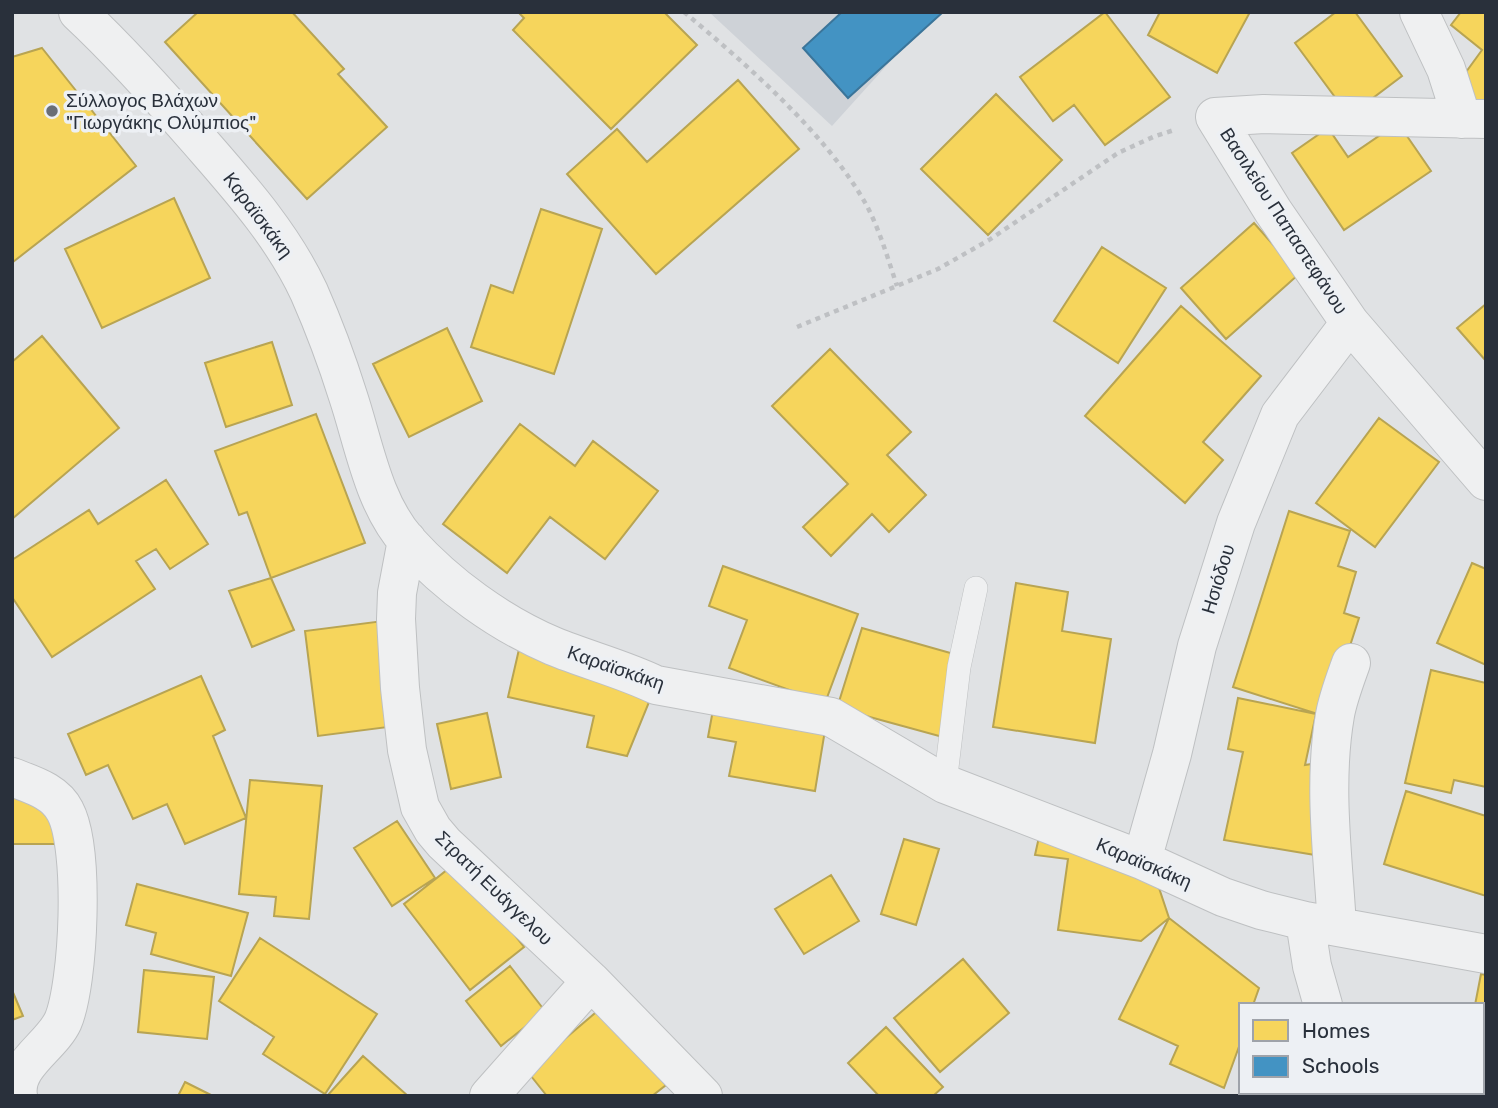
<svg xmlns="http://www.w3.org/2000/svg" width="1498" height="1108" font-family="Rubik,sans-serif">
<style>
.built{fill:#ced2d7}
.homes{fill:#f6d55c;stroke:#b8a452;stroke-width:2}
.schools{fill:#4393c3;stroke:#3b759a;stroke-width:2}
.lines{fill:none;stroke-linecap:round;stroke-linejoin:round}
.service-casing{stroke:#bec0c2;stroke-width:24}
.minor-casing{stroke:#bec0c2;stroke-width:40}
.path{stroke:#bec0c3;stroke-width:4.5;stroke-dasharray:5 5;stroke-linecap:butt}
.service{stroke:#eff0f1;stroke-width:23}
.minor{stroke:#eff0f1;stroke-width:38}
.poi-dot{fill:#696e76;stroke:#edf0f4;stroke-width:2.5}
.labels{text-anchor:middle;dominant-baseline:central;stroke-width:7;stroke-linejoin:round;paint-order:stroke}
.poi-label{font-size:19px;fill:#29303b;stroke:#edf0f4;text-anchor:start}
.street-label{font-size:19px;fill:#29303b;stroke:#edf0f4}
</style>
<rect width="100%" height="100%" fill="#e0e2e4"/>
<path class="built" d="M 709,12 L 935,12 L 832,126 Z"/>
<path class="homes" d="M 198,12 L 292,12 L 344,69 L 338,74 L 387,127 L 307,199 L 165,42 Z
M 518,12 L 664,12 L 697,45 L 611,129 L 513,30 L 524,18 Z
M 1105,12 L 1170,97 L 1105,145 L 1074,105 L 1053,121 L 1020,77 Z
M 1160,12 L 1250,12 L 1217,73 L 1148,35 Z
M 1336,12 L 1355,12 L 1402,76 L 1349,116 L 1295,43 Z
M 1461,12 L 1486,12 L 1486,113 L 1453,90 L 1482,50 L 1451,25 Z
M 42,48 L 136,166 L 13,262 L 12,57 Z
M 738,80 L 799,149 L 656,274 L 567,174 L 617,129 L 647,162 Z
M 996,94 L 1062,160 L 988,235 L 921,169 Z
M 1398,123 L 1431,171 L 1344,230 L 1292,153 L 1328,128 L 1348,157 Z
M 174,198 L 210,278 L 102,328 L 65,249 Z
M 541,209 L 602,229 L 554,374 L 471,347 L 491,285 L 513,293 Z
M 1254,223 L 1299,274 L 1226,339 L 1181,288 Z
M 1102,247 L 1166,288 L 1118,363 L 1054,321 Z
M 1486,304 L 1486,361 L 1457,328 Z
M 1181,306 L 1261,376 L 1203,442 L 1223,460 L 1185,503 L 1085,416 Z
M 447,328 L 482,401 L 409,437 L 373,364 Z
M 42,336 L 119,428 L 12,519 L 12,362 Z
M 272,342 L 292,405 L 226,427 L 205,363 Z
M 830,349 L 911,432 L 887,455 L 926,495 L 889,532 L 872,514 L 831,556 L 803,527 L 848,484 L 772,406 Z
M 316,414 L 365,543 L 271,578 L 247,512 L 239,515 L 215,451 Z
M 1379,418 L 1439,462 L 1375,547 L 1316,503 Z
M 520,424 L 575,466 L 593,441 L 658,491 L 605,559 L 550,517 L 507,573 L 443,524 Z
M 166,480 L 208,544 L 170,569 L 156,549 L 136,561 L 155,589 L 52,657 L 12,597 L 12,560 L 89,510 L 98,524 Z
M 1289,511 L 1350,531 L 1338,566 L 1356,572 L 1344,613 L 1359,618 L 1327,717 L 1233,687 Z
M 1472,563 L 1486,569 L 1486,665 L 1437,643 Z
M 723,566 L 858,614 L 825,703 L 729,668 L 747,620 L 709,606 Z
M 271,578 L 294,630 L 252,647 L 229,591 Z
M 1016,583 L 1068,592 L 1062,631 L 1111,639 L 1095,743 L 993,727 Z
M 383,621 L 396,726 L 318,736 L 305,631 Z
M 862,628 L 961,656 L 950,739 L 837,708 Z
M 520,645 L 656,685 L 627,756 L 587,747 L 594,716 L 508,697 Z
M 1431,670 L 1486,683 L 1486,787 L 1454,780 L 1451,793 L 1405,783 Z
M 201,676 L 225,730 L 213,736 L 246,818 L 185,844 L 167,804 L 133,819 L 108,765 L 86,775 L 68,734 Z
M 1238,698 L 1316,714 L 1305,765 L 1330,761 L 1333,858 L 1224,840 L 1243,752 L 1228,749 Z
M 715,699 L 827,718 L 815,791 L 729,776 L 736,742 L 708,737 Z
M 487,713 L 501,777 L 451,789 L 437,724 Z
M 250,780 L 322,786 L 309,919 L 274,916 L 276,897 L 239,894 Z
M 12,791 L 49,793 L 56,844 L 12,844 Z
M 1406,791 L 1486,816 L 1486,896 L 1384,864 Z
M 397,821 L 435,878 L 392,906 L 354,848 Z
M 1041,828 L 1151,864 L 1169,918 L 1141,941 L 1058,930 L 1068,859 L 1035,855 Z
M 904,839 L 939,849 L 916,925 L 881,914 Z
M 457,862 L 524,947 L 470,990 L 404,904 Z
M 831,875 L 859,921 L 804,954 L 775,909 Z
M 137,884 L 248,913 L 231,976 L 151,954 L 156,933 L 126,925 Z
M 1169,918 L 1259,988 L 1253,1005 L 1241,1005 L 1241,1041 L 1224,1088 L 1170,1064 L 1178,1046 L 1119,1019 Z
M 260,938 L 377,1014 L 325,1094 L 263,1054 L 274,1037 L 219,1001 Z
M 963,959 L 1009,1013 L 940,1072 L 894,1018 Z
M 510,966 L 545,1011 L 501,1046 L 466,1001 Z
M 144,970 L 214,977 L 207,1039 L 138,1032 Z
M 1481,974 L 1486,975 L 1486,1069 L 1482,1068 L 1482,1005 L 1475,1005 Z
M 12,990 L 23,1016 L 12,1020 Z
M 601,1008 L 666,1085 L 652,1096 L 547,1096 L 527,1071 Z
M 886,1027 L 943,1087 L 933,1096 L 879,1096 L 848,1063 Z
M 363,1056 L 408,1096 L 327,1096 Z
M 1482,1068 L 1486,1070 L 1486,1096 L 1469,1096 L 1470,1092 L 1482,1092 Z
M 185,1082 L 213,1096 L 178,1096 Z"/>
<path class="schools" d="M 842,12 L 943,12 L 848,98 L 803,48 Z"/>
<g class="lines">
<defs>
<path id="service" d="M 945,784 L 959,667 L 976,588"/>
<path id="minor" d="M 78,12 C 122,53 162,98 201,143 C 242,190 283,236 309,292 C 324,326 337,361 348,396 C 364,444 373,503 408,542 C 447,585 499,623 553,646 C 587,660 623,669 656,685 L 831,717 L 945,784 L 1142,860 L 1223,897 L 1261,910 L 1305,921 L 1486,954
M 1419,12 L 1446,69 L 1462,119
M 1486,119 L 1264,114 L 1215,117 L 1273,211 L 1350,323 L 1486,481
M 407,540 L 397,593 L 396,619 L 400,688 L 407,750 L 420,807 L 433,830 L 444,843 L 591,981 L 703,1096
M 12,777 C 32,785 55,791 65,811 C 85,848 79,983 63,1021 C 51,1047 13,1065 18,1096
M 1142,860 L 1172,754 L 1197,646 L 1236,523 L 1280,415 L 1350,323
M 1305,921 L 1312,966 L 1323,1005
M 1337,926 C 1333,856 1323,784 1335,715 C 1338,698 1345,680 1351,663
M 1357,1092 L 1358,1096
M 489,1096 L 591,981"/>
</defs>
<use href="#service" class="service-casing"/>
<use href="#minor" class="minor-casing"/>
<path class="path" d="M 684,12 C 747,65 827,134 867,206 C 880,231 888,259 897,286
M 797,327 L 938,269 L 989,240 L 1118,153 L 1153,137 L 1174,130"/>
<use href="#service" class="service"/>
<use href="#minor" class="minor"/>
</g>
<circle class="poi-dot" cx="52" cy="111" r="7"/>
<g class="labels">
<g class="poi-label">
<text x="66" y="100">Σύλλογος Βλάχων<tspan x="66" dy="22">"Γιωργάκης Ολύμπιος"</tspan></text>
</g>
<g class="street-label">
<text transform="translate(258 215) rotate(53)">Καραϊσκάκη</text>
<text transform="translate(1284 221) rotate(57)">Βασιλείου Παπαστεφάνου</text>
<text transform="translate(1218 579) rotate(-73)">Ησιόδου</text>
<text transform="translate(616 668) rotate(19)">Καραϊσκάκη</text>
<text transform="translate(1144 863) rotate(23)">Καραϊσκάκη</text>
<text transform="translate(494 888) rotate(44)">Στρατή Ευάγγελου</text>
</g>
</g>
<rect width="1498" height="1108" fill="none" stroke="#29303b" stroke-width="28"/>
<rect x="1239" y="1003" width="245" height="91" fill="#edf0f4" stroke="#9fa3aa" stroke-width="2"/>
<rect x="1253" y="1020" width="35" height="21" fill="#f6d55c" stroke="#9fa3aa" stroke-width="2"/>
<text x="1302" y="1038" font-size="21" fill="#29303b">Homes</text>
<rect x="1253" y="1056" width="35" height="21" fill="#4393c3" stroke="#9fa3aa" stroke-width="2"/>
<text x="1302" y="1073" font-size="21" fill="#29303b">Schools</text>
</svg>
